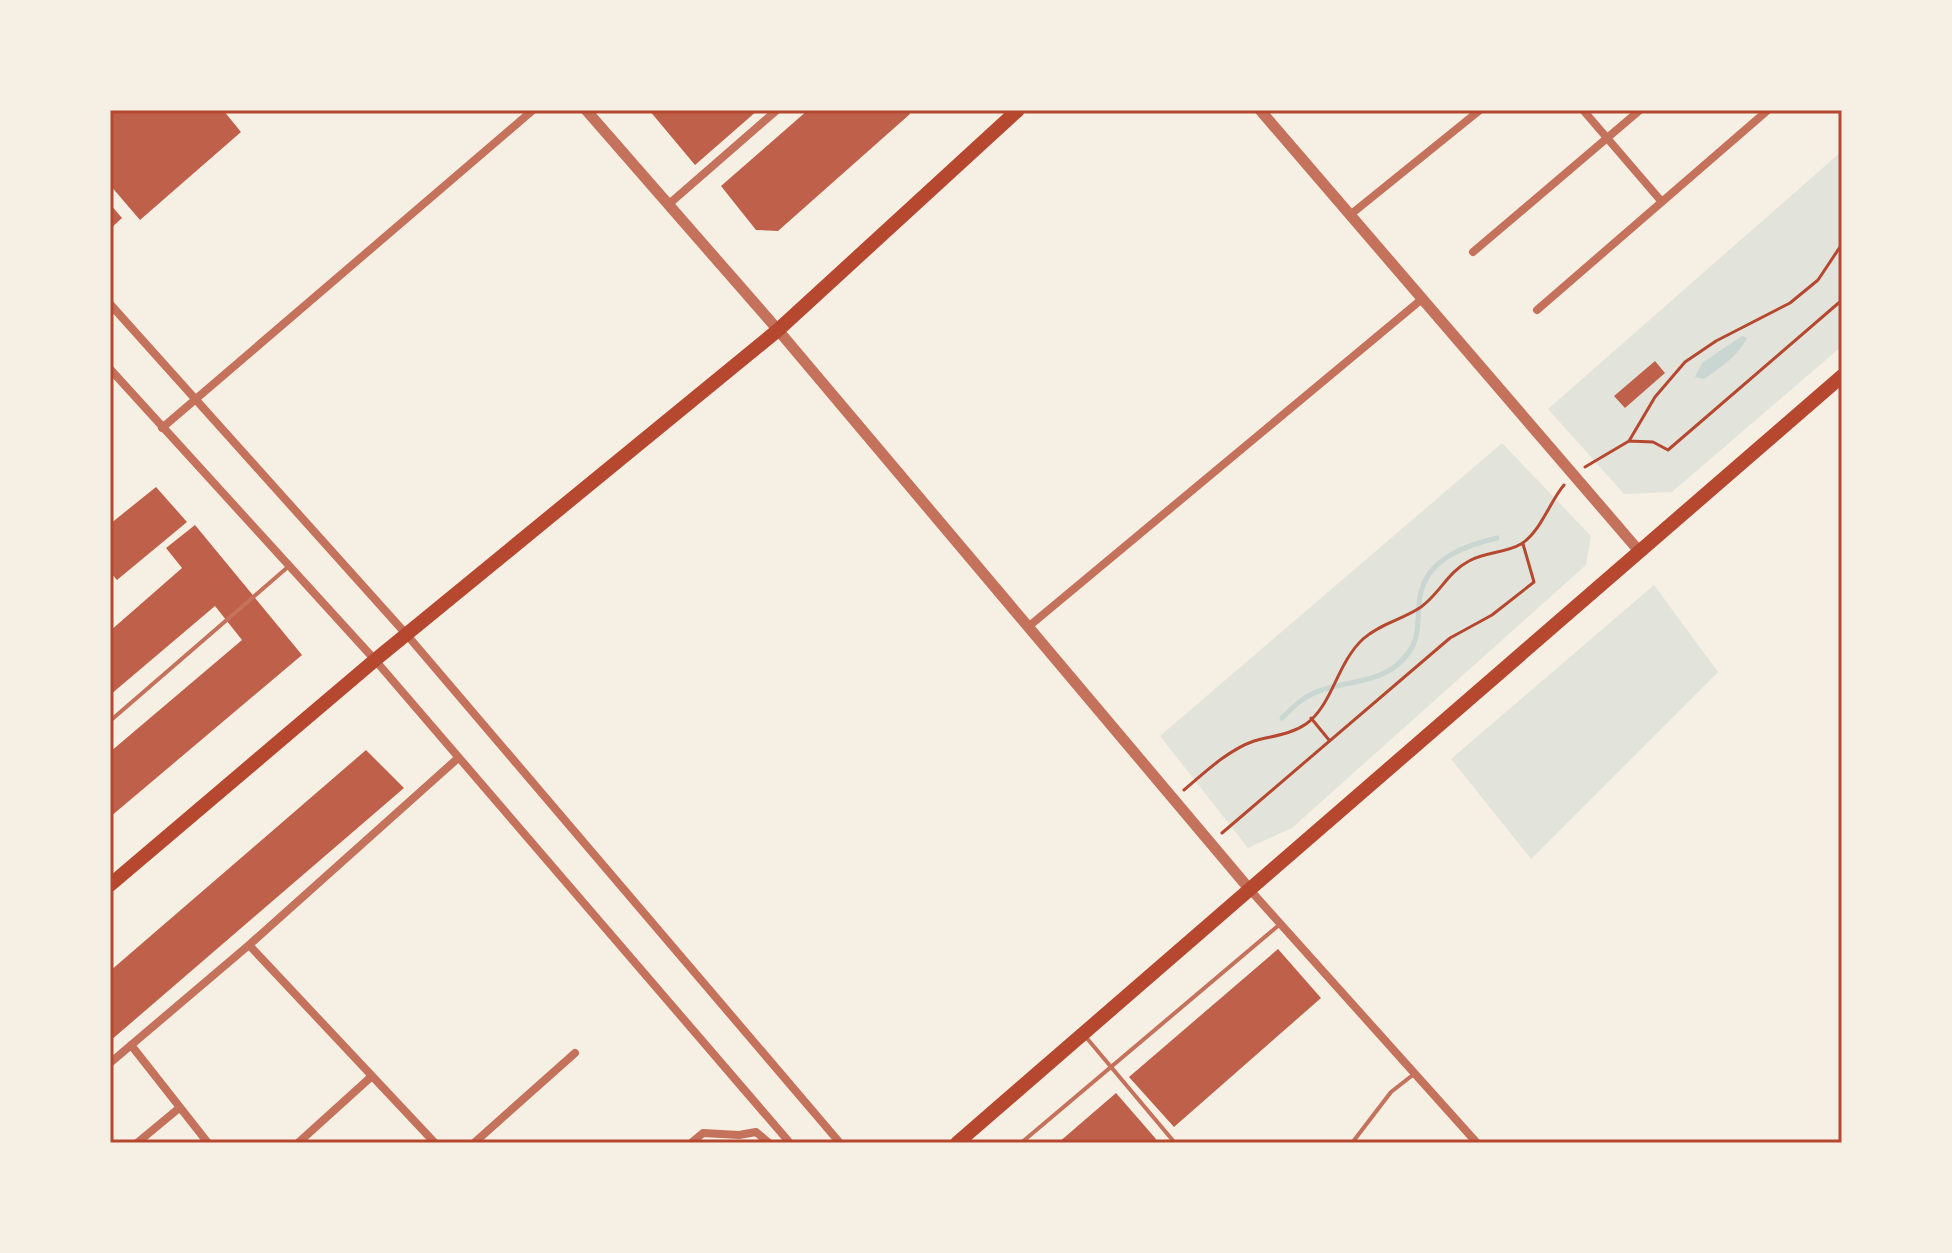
<svg xmlns="http://www.w3.org/2000/svg" width="1952" height="1253" font-family="'Nunito Sans',sans-serif">
<style>
.green{fill:#e2e4dc}
.water{fill:#c9d6d2}
.lines{fill:none;stroke-linecap:round;stroke-linejoin:round}
.stream{stroke:#c9d6d2;stroke-width:5}
.building{fill:#bf614a}
.path{stroke:#b5482f;stroke-width:3}
.service{stroke:#c5725c;stroke-width:4}
.minor{stroke:#c5725c;stroke-width:8}
.tertiary{stroke:#c5725c;stroke-width:11}
.primary{stroke:#b5482f;stroke-width:14}
.trunk{stroke:#b5482f;stroke-width:14}
.neatline{fill:none;stroke:#b5482f;stroke-width:3}
</style>
<rect width="100%" height="100%" fill="#f6efe4"/>
<path class="green" d="M 1842,151 L 1842,346 L 1672,492 L 1624,494 L 1548,409 Z
M 1502,443 L 1591,536 L 1586,565 L 1292,828 L 1248,848 L 1160,736 Z
M 1654,585 L 1718,672 L 1531,859 L 1451,759 Z"/>
<path class="water" d="M 1742,336 L 1747,338 C 1738,356 1721,367 1704,379 L 1695,377 L 1702,363 Z"/>
<g class="lines">
<path class="stream" d="M 1282,718 C 1294,706 1305,695 1322,690 C 1347,681 1375,683 1397,665 C 1426,640 1414,622 1421,592 C 1429,558 1467,545 1497,538"/>
</g>
<path class="building" d="M 110,110 L 223,110 L 241,132 L 140,220 L 110,185 Z
M 649,110 L 758,110 L 695,165 Z
M 808,110 L 906,110 L 910,114 L 778,231 L 756,230 L 721,186 Z
M 110,204 L 122,218 L 110,229 Z
M 1655,361 L 1665,373 L 1625,408 L 1614,396 Z
M 156,487 L 187,522 L 117,580 L 110,572 L 110,524 Z
M 195,525 L 302,655 L 110,817 L 110,752 L 242,640 L 215,606 L 110,695 L 110,631 L 182,568 L 166,548 Z
M 366,750 L 404,788 L 110,1041 L 110,971 Z
M 1278,949 L 1321,998 L 1174,1127 L 1129,1077 Z
M 1116,1093 L 1156,1139 L 1152,1143 L 1058,1143 Z"/>
<g class="lines">
<path class="path" d="M 1629,441 L 1653,442 L 1668,450 L 1842,300
M 1585,467 L 1629,441 L 1655,397 L 1685,362 L 1716,341 L 1790,303 L 1818,280 L 1842,244
M 1311,718 L 1329,740
M 1184,790 C 1204,773 1228,750 1254,741 C 1271,736 1290,735 1306,724 C 1332,706 1337,663 1363,639 C 1381,623 1402,620 1421,607 C 1440,593 1448,572 1469,561 C 1485,552 1506,553 1521,544 C 1540,533 1550,501 1564,485
M 1222,833 L 1450,638 L 1492,615 L 1534,582 L 1523,544"/>
<path class="service" d="M 110,721 L 289,566
M 1085,1036 L 1175,1143
M 1021,1143 L 1279,925
M 1352,1143 L 1391,1092 L 1414,1074"/>
<path class="minor" d="M 1583,110 L 1662,202
M 669,204 L 777,110
M 1350,215 L 1480,110
M 1473,252 L 1640,110
M 110,304 L 407,635 L 840,1143
M 1537,310 L 1768,110
M 110,369 L 375,660 L 790,1143
M 162,428 L 533,110
M 1028,627 L 1422,299
M 1251,891 L 1477,1143
M 249,945 L 435,1143
M 131,1045 L 208,1143
M 110,1063 L 249,945 L 457,759
M 137,1143 L 178,1109
M 298,1143 L 372,1076
M 474,1143 L 575,1053
M 691,1143 L 703,1133 L 739,1135 L 756,1132 L 769,1143"/>
<path class="tertiary" d="M 586,110 L 778,330 L 1251,891
M 1260,110 L 1639,551"/>
<path class="primary" d="M 110,885 L 375,660 L 778,330 L 1018,110"/>
<path class="trunk" d="M 957,1143 L 1842,376"/>
</g>
<rect width="1952" height="1253" fill="none" stroke="#f6efe4" stroke-width="224"/>
<rect x="112" y="112" width="1728" height="1029" class="neatline"/>
</svg>
